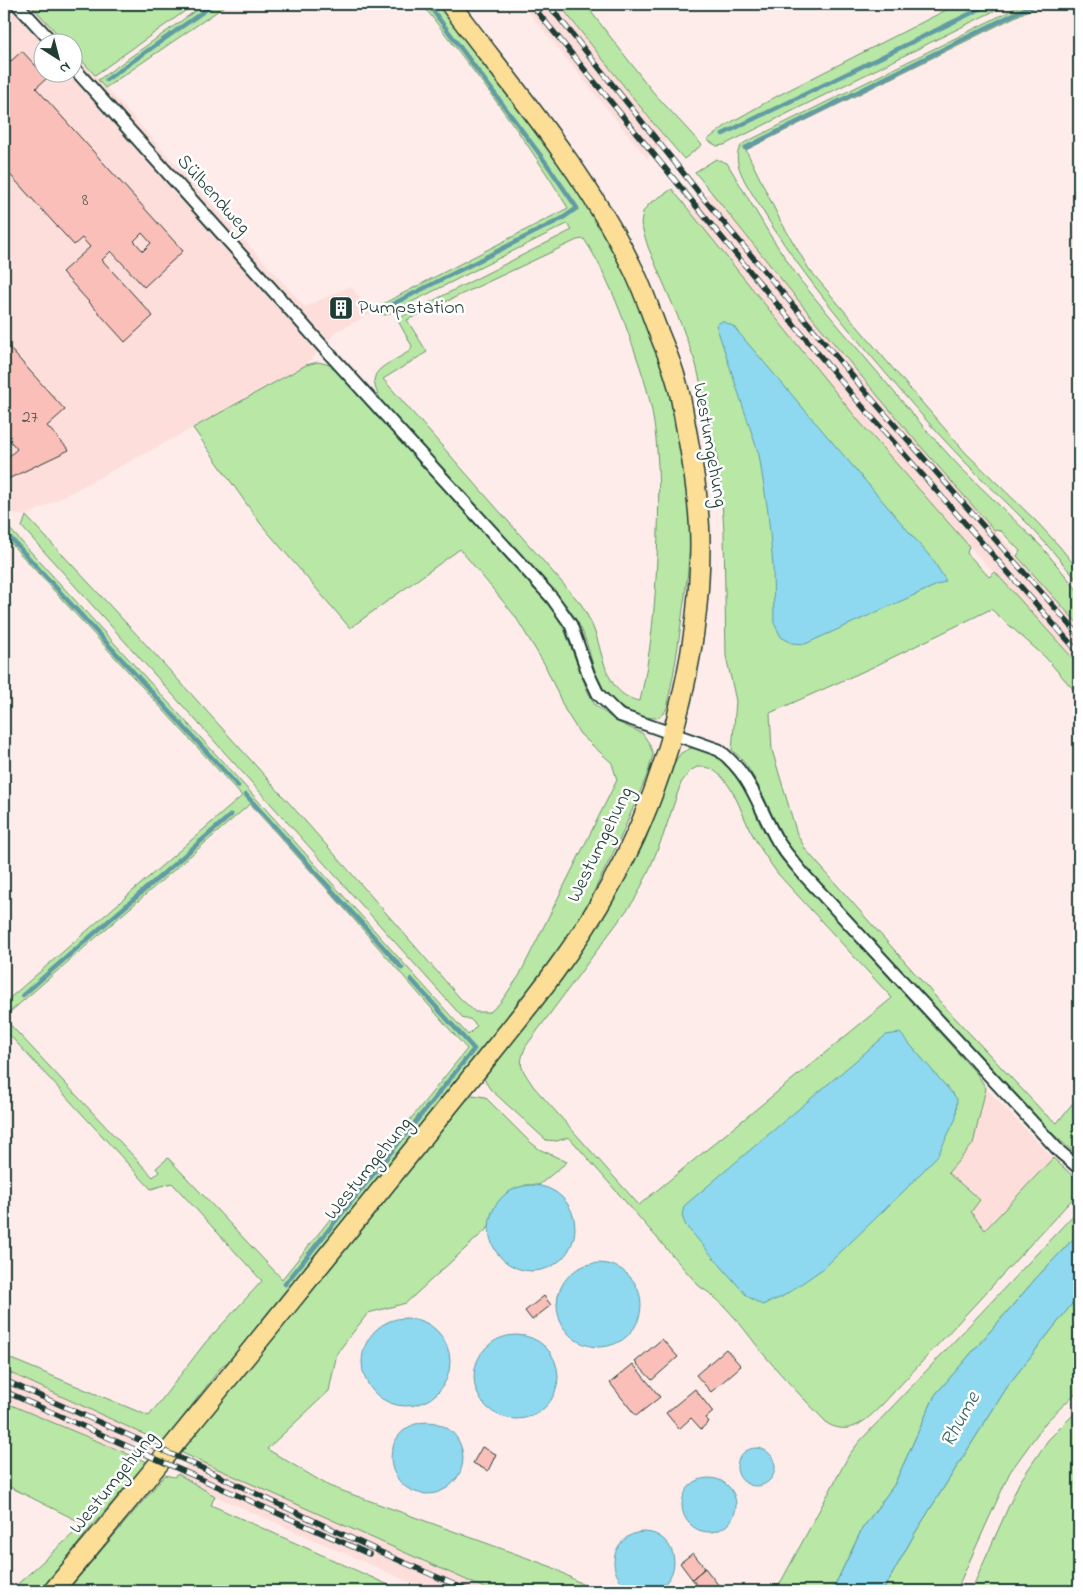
<svg xmlns="http://www.w3.org/2000/svg" width="1083" height="1595" font-family="'Indie Flower',sans-serif">
<style>
.built{fill:#fddedb}
.green{fill:#b8e7a6;stroke:#6c926d;fill-rule:evenodd}
.water{fill:#8ed9ef;stroke:#629ba4}
.lines{fill:none;stroke-linecap:round;stroke-linejoin:round}
.stream{stroke:#629ba4;stroke-width:4.5}
.building{fill:#fbbfb9;stroke:#1f3d34;fill-rule:evenodd}
.street-casing{stroke:#1f3d34;stroke-width:15}
.primary-casing{stroke:#1f3d34;stroke-width:22}
.street{stroke:#fff;stroke-width:11}
.primary{stroke:#fcde96;stroke-width:19}
.rail-casing{stroke:#1f3d34;stroke-width:5.5}
.rail{stroke:#fff;stroke-width:4;stroke-dasharray:11;stroke-linecap:butt}
.labels{text-anchor:middle;dominant-baseline:central;stroke-width:5;stroke-linejoin:round;paint-order:stroke}
.number-label{font-size:18px;fill:#565e55}
.street-label{font-size:20px;fill:#1f3d34;stroke:#fff}
.poi-label{font-size:20px;fill:#1f3d34;stroke:#fff;text-anchor:start}
.water-label{font-size:21px;font-style:italic;fill:#3b6463;stroke:#fff}
</style>
<rect width="100%" height="100%" fill="#feecea"/>
<filter id="ink" filterUnits="userSpaceOnUse"><feTurbulence type="fractalNoise" baseFrequency=".02" numOctaves="2"/><feDisplacementMap in="SourceGraphic" scale="10" xChannelSelector="R" yChannelSelector="G"/><feConvolveMatrix kernelMatrix="1 2 1 2 8 2 1 2 1" color-interpolation-filters="sRGB"/></filter>
<g filter="url(#ink)">
<path class="built" d="M 4,4 L 30,4 L 65,42 L 42,42 L 42,72 L 72,72 L 73,51 L 305,307 L 350,286 L 373,313 L 337,331 L 306,365 L 193,428 L 26,516 L 4,512 Z
M 522,4 L 559,4 L 667,141 L 647,158 Z
M 712,192 L 815,321 L 915,440 L 1079,625 L 1079,665 L 969,546 L 858,420 L 687,209 Z
M 986,1088 L 1053,1158 L 985,1231 L 971,1212 L 980,1200 L 948,1173 L 973,1144 Z
M 4,1370 L 143,1434 L 124,1453 L 4,1402 Z
M 193,1457 L 491,1591 L 430,1591 L 215,1496 L 178,1474 Z"/>
<path class="green" d="M 30,4 L 195,4 L 95,75 L 73,51 L 72,42 L 65,42 Z
M 205,4 L 228,4 L 105,88 L 98,80 Z
M 422,4 L 439,4 C 494,75 551,145 597,222 C 645,304 679,396 689,490 C 694,534 687,580 681,624 C 678,646 675,669 670,691 C 669,697 669,704 666,710 C 664,713 661,716 657,718 C 648,718 639,716 631,712 C 595,698 595,664 583,633 C 579,623 573,615 567,606 L 385,406 C 361,370 381,369 410,351 L 412,346 L 397,319 L 572,230 L 567,224 L 386,315 L 373,313 L 371,310 L 568,208 C 525,136 473,70 422,4 ZM 584,239 C 601,264 614,295 625,324 C 635,352 646,381 652,411 C 661,460 659,509 657,558 C 655,608 651,653 640,701 C 608,696 604,661 596,635 C 592,624 587,614 581,604 L 383,379 L 427,352 L 407,320 L 577,240 Z
M 559,4 L 585,4 L 653,92 L 702,145 L 684,159 L 654,124 Z
M 958,4 L 1008,4 L 724,145 L 717,146 L 707,140 L 728,124 L 779,95 Z
M 1024,4 L 1041,4 L 746,150 L 780,220 L 809,269 L 911,390 L 966,453 L 1036,521 L 1060,547 L 1079,571 L 1079,583 C 1062,562 1045,542 1027,523 C 1006,501 983,481 962,459 C 933,429 905,396 877,363 C 834,312 792,261 758,203 C 749,188 726,157 744,143 Z
M 716,159 L 727,163 L 770,235 L 800,280 L 819,303 L 927,431 L 959,466 L 1041,546 L 1079,592 L 1079,625 L 1017,556 L 1020,551 L 1001,531 L 994,530 L 915,440 L 815,321 L 695,172 Z
M 672,189 L 858,420 L 969,546 L 967,553 L 989,577 L 995,572 L 1079,665 L 1079,696 L 1045,657 L 991,609 L 873,667 L 770,713 L 772,750 L 797,834 L 806,850 L 943,1005 L 1045,1114 L 1057,1123 L 1079,1095 L 1079,1157 L 1038,1121 L 804,865 C 794,852 783,839 776,823 C 762,797 756,771 732,750 L 736,701 L 726,656 L 724,532 L 721,486 L 716,448 L 696,364 L 681,324 L 648,247 L 641,224 L 643,212 L 649,204 Z
M 318,362 L 330,365 L 341,375 L 545,601 L 556,615 L 564,629 L 588,692 L 595,705 L 617,722 L 642,733 L 649,743 L 653,754 L 648,773 L 619,841 L 582,915 L 552,961 L 510,1017 L 231,1360 L 222,1366 L 163,1443 L 4,1370 L 4,1356 L 149,1416 L 205,1343 L 262,1281 L 172,1183 L 151,1189 L 4,1029 L 4,1018 L 153,1177 L 159,1172 L 156,1168 L 168,1158 L 282,1279 L 467,1049 L 337,900 L 250,804 L 10,1012 L 4,1003 L 242,796 L 4,536 L 4,525 L 9,528 L 253,795 L 468,1035 L 477,1026 L 470,1019 L 464,1019 L 22,527 L 26,516 C 175,673 319,835 460,998 L 475,1012 L 490,1012 L 500,1003 L 519,976 L 617,780 L 612,763 L 580,734 L 565,710 L 545,665 L 515,616 L 460,549 L 350,628 L 260,523 L 193,428 L 306,365 Z
M 691,748 C 719,750 739,775 750,798 C 754,807 756,815 760,824 C 767,837 774,848 782,860 L 977,1074 L 986,1088 L 973,1144 L 948,1173 L 980,1200 L 971,1212 L 985,1230 L 1053,1158 L 1074,1177 L 1079,1192 L 881,1406 C 865,1421 851,1436 828,1424 C 807,1402 785,1380 765,1356 C 745,1331 727,1303 699,1286 L 569,1137 L 557,1141 L 546,1140 L 490,1089 L 484,1079 L 601,920 L 627,876 L 645,841 L 676,760 L 681,753 ZM 697,767 C 703,767 711,767 715,771 C 733,784 740,809 749,828 C 757,844 767,859 778,874 L 892,998 L 639,1205 L 533,1086 C 522,1068 517,1067 526,1046 L 635,899 L 647,875 L 663,836 L 681,783 L 690,771 Z
M 473,1095 L 485,1097 L 529,1141 L 539,1149 L 567,1162 L 539,1185 L 525,1185 L 492,1212 L 489,1227 L 406,1303 L 368,1313 L 337,1353 L 329,1391 L 267,1449 L 329,1486 L 552,1567 L 594,1591 L 491,1591 L 180,1452 L 461,1105 Z
M 1079,1209 L 1079,1233 L 1038,1276 L 935,1395 L 894,1485 L 862,1529 L 832,1591 L 776,1591 L 849,1455 L 859,1442 Z
M 1079,1295 L 1079,1390 L 1046,1422 L 1010,1472 L 956,1591 L 883,1591 L 915,1533 L 1009,1384 Z
M 4,1402 L 147,1462 L 91,1527 L 41,1591 L 10,1591 L 84,1524 L 4,1484 Z
M 1079,1409 L 1079,1591 L 971,1591 L 1019,1483 L 1048,1440 Z
M 178,1474 L 215,1496 L 211,1505 L 402,1591 L 67,1591 L 165,1475 L 174,1477 Z"/>
<path class="water" d="M 722,321 L 733,326 L 933,560 L 946,581 L 805,644 L 792,643 L 781,637 L 774,623 L 773,566 L 768,512 L 759,455 L 716,325 Z
M 900,1033 L 957,1099 L 956,1118 L 938,1155 L 906,1189 L 824,1268 L 782,1297 L 762,1305 L 747,1296 L 686,1226 L 682,1216 L 684,1206 L 886,1035 Z
M489 1228a43 43 0 1 1 86 0a43 43 0 1 1-86 0Z
M 1079,1233 L 1079,1295 L 1009,1384 L 915,1533 L 883,1591 L 832,1591 L 862,1529 L 894,1485 L 935,1395 L 1038,1276 Z
M557 1305a42 42 0 1 1 84 0a42 42 0 1 1-84 0Z
M362 1362a44 44 0 1 1 88 0a44 44 0 1 1-88 0Z
M474 1377a42 42 0 1 1 84 0a42 42 0 1 1-84 0Z
M391 1458a36 36 0 1 1 72 0a36 36 0 1 1-72 0Z
M737 1467a19 19 0 1 1 38 0a19 19 0 1 1-38 0Z
M682 1505a27 27 0 1 1 54 0a27 27 0 1 1-54 0Z
M614 1562a30 30 0 1 1 60 0a30 30 0 1 1-60 0Z"/>
<g class="lines">
<path class="stream" d="M 106,80 L 214,4
M 723,134 L 990,4
M 745,148 L 1034,4
M 383,309 L 563,218 L 577,208 L 544,160 L 428,4
M 4,531 L 238,786
M 246,795 L 402,968
M 23,995 L 231,815
M 285,1284 L 474,1049 L 411,979"/>
</g>
<path class="building" d="M 22,51 L 47,78 L 36,88 L 183,251 L 144,287 L 111,251 L 102,260 L 153,316 L 125,342 L 62,272 L 90,247 L 82,238 L 74,245 L 4,168 L 4,52 L 11,61 ZM 142,233 L 151,243 L 143,251 L 134,241 Z
M 346,298 L 351,309 L 336,317 L 331,306 Z
M 4,342 L 65,410 L 47,426 L 69,450 L 8,479 L 4,474 L 4,461 L 17,449 L 4,434 Z
M 544,1296 L 551,1305 L 532,1320 L 525,1311 Z
M 662,1339 L 678,1357 L 652,1380 L 635,1362 Z
M 726,1349 L 741,1366 L 711,1392 L 696,1375 Z
M 633,1364 L 660,1397 L 636,1416 L 610,1383 Z
M 695,1389 L 713,1412 L 706,1418 L 709,1422 L 701,1429 L 691,1418 L 679,1429 L 666,1413 Z
M 482,1447 L 496,1454 L 488,1471 L 473,1463 Z
M 693,1553 L 705,1568 L 692,1579 L 680,1563 Z
M 705,1568 L 723,1591 L 702,1591 L 692,1579 Z"/>
<g class="lines">
<defs>
<path id="street" d="M 17,4 L 52,42
M 72,66 L 325,349 L 552,598 L 571,625 L 588,673 L 598,694 L 619,715 L 719,750 C 753,777 757,805 777,840 C 785,853 796,865 806,877 L 1060,1152 L 1079,1168"/>
<path id="primary" d="M 53,1591 C 160,1464 263,1335 367,1207 C 409,1155 450,1104 491,1053 C 534,1000 577,946 610,886 C 666,786 700,659 700,545 C 700,507 694,470 687,433 C 684,418 682,402 678,387 C 673,366 664,346 656,326 C 648,305 641,284 631,265 C 584,170 513,88 450,4"/>
</defs>
<use href="#street" class="street-casing"/>
<use href="#primary" class="primary-casing"/>
<use href="#street" class="street"/>
<use href="#primary" class="primary"/>
<defs>
<path id="rail" d="M 531,4 L 714,228 L 855,398 L 1079,653
M 548,4 L 704,199 L 864,390 L 1079,635
M 4,1380 L 189,1462 L 387,1555 L 469,1591
M 4,1391 L 369,1554"/>
</defs>
<use href="#rail" class="rail-casing"/>
<use href="#rail" class="rail"/>
</g>
</g>
<defs>
<symbol id="building-square" viewBox="-11 -11 22 22"><rect x="-9" y="-9" width="18" height="18" rx="4" fill="#1f3d34" stroke="#fff"/><path d="M-4-6H4V6H1V3H-1V6H-4ZM-2.5-4.3h1.7v1.8h-1.7ZM.8-4.3h1.7v1.8H.8ZM-2.5-1h1.7V.8h-1.7ZM.8-1h1.7V.8H.8Z" fill="#fff"/></symbol>
</defs>
<g fill-rule="evenodd">
<use href="#building-square" x="327" y="294" width="28" height="28"/>
</g>
<g class="labels">
<g class="number-label">
<text x="85" y="201">8</text>
<text x="30" y="418">27</text>
</g>
<g class="street-label">
<text transform="translate(213 195) rotate(48)">Sülbendweg</text>
<text transform="translate(709 445) rotate(80)">Westumgehung</text>
<text transform="translate(601 845) rotate(-64)">Westumgehung</text>
<text transform="translate(369 1169) rotate(-51)">Westumgehung</text>
<text transform="translate(114 1483) rotate(-51)">Westumgehung</text>
</g>
<g class="poi-label">
<text x="358" y="308">Pumpstation</text>
</g>
<g class="water-label">
<text transform="translate(961 1420) rotate(-61)">Rhume</text>
</g>
</g>
<rect width="1083" height="1595" fill="none" stroke="#fff" stroke-width="20"/>
<rect x="10" y="10" width="1063" height="1575" fill="none" stroke="#1f3d34" stroke-width="2" filter="url(#ink)"/>
<g transform="translate(58 58) rotate(144)"><circle r="24" fill="#ffffff" stroke="#a5b1ae"/>
<path d="M0-4L9 19L0 12L-9 19Z" fill="#1f3d34"/>
<text y="-8" font-size="14" font-weight="bold" text-anchor="middle" fill="#1f3d34">N</text>
</g>
</svg>
